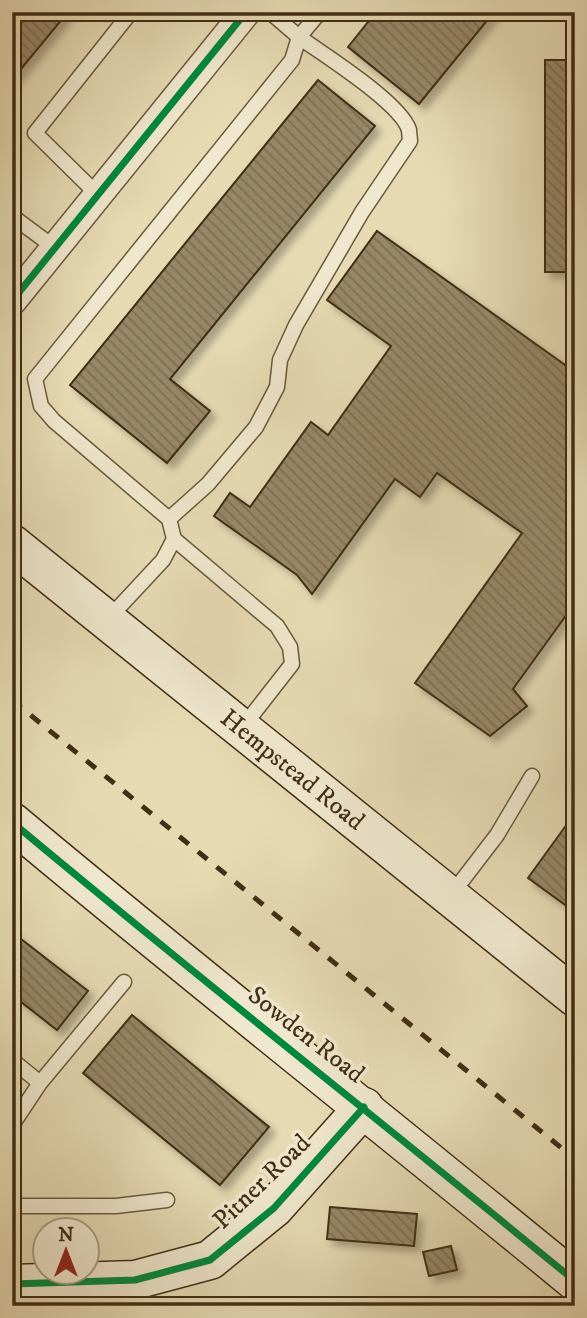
<svg xmlns="http://www.w3.org/2000/svg" width="587" height="1318" font-family="'IM FELL DW Pica',serif">
<style>
.building{fill:url(#building-back-hatch);stroke:#422d15;stroke-width:2;filter:url(#shadow)}
.lines{fill:none;stroke-linecap:round;stroke-linejoin:round}
.lane-casing{stroke:#6b583c;stroke-width:17}
.street-casing{stroke:#6b583c;stroke-width:31}
.secondary-casing{stroke:#422d15;stroke-width:41}
.lane{stroke:#efe7ce;stroke-width:14}
.street{stroke:#efe7ce;stroke-width:28}
.secondary{stroke:#efe7ce;stroke-width:38}
.rail{stroke:#422d15;stroke-width:5;stroke-dasharray:12 12;stroke-linecap:butt}
.cycleway-casing{stroke:#efe7ce;stroke-width:11}
.cycleway{stroke:#00873e;stroke-width:7}
.labels{text-anchor:middle;dominant-baseline:central;stroke-width:7;stroke-linejoin:round;paint-order:stroke}
.street-label{font-size:26px;fill:#422d15;stroke:#efe7ce}
</style>
<defs>
<pattern id="building-back-hatch" width="6" height="6" patternUnits="userSpaceOnUse" patternTransform="scale(1.75)"><rect width="6" height="6" fill="#978767"/><path d="M-1 5l2 2M0 0l6 6M5-1l2 2" fill="none" stroke="#7d6f54"/></pattern>
<filter id="shadow"><feDropShadow dx="6" dy="6" stdDeviation="3.5" flood-color="#0004"/></filter>
</defs>
<rect width="100%" height="100%" fill="#e6dab3"/>
<filter id="stains"><feTurbulence type="fractalNoise" baseFrequency=".00286" numOctaves="4"/><feColorMatrix values="0 0 0 0 .2 0 0 0 0 .09 0 0 0 0 .02 0 0 0 .5 -.17"/></filter>
<radialGradient id="worn" r=".72"><stop offset=".6" stop-color="#630" stop-opacity="0"/><stop offset="1" stop-color="#630" stop-opacity=".3"/></radialGradient>
<path class="building" d="M 12,12 L 68,12 L 12,80 Z
M 376,12 L 494,12 L 419,104 L 348,47 Z
M 545,60 L 575,60 L 575,272 L 545,272 Z
M 318,80 L 375,126 L 170,379 L 210,411 L 167,463 L 70,385 Z
M 377,231 L 575,372 L 575,445 L 567,456 L 575,466 L 575,603 L 513,689 L 527,706 L 490,736 L 415,683 L 522,533 L 437,473 L 420,497 L 395,479 L 312,594 L 297,575 L 214,516 L 230,493 L 250,507 L 311,422 L 328,435 L 391,346 L 327,300 Z
M 575,813 L 575,912 L 528,878 Z
M 12,932 L 88,991 L 57,1030 L 12,995 Z
M 132,1015 L 269,1127 L 220,1185 L 83,1073 Z
M 330,1207 L 417,1214 L 414,1246 L 327,1239 Z
M 451,1246 L 457,1270 L 429,1276 L 423,1252 Z"/>
<g class="lines">
<defs>
<path id="lane" d="M 98,195 L 35,133 L 131,12
M 12,216 L 55,248
M 169,519 L 208,484 L 256,427 L 277,387 L 280,360 L 296,325 L 362,212 L 410,141 C 410,140 409,131 409,130 C 401,103 324,55 299,37 L 320,12
M 174,539 L 277,626 L 290,647 L 292,664 L 242,728
M 108,619 L 163,560 L 174,539 L 169,519 L 54,421 L 41,406 L 35,379 L 292,60 L 299,37 L 270,12
M 451,895 L 497,835 L 532,776
M 12,1060 L 40,1083
M 12,1125 L 40,1083 L 124,982
M 12,1206 L 116,1206 L 167,1200"/>
<path id="street" d="M 12,301 L 246,12"/>
<g id="secondary">
<path id="s1" d="M 12,544 L 575,997"/>
<path d="M 12,822 C 197,977 388,1127 575,1281"/>
<path d="M 12,1284 L 135,1280 L 210,1260 L 274,1208 L 364,1107"/>
</g>
</defs>
<use href="#lane" class="lane-casing"/>
<use href="#street" class="street-casing"/>
<use href="#secondary" class="secondary-casing"/>
<use href="#lane" class="lane"/>
<use href="#street" class="street"/>
<use href="#secondary" class="secondary"/>
<path class="rail" d="M 12,700 L 575,1159"/>
<defs>
<path id="cycleway" d="M 12,301 L 246,12
M 12,822 C 197,977 388,1127 575,1281
M 12,1284 L 135,1280 L 210,1260 L 274,1208 L 364,1107"/>
</defs>
<use href="#cycleway" class="cycleway-casing"/>
<use href="#cycleway" class="cycleway"/>
</g>
<g class="labels">
<g class="street-label">
<text stroke="none"><textPath href="#s1" startOffset="360">Hempstead Road</textPath></text>
<text transform="translate(306 1035) rotate(38)">Sowden Road</text>
<text transform="translate(262 1182) rotate(-44)">Pitner Road</text>
</g>
</g>
<rect width="587" height="1318" fill="none" stroke="#e6dab3" stroke-width="42"/>
<rect x="14" y="14" width="559" height="1290" fill="none" stroke="#422d15" stroke-width="3.5"/>
<rect x="21" y="21" width="545" height="1276" fill="none" stroke="#422d15" stroke-width="2"/>
<g transform="translate(66 1251)"><circle r="33" fill="#efe7ce" stroke="#aa9d84" stroke-width="2"/>
<path d="M0-5L12 26L0 18L-12 26Z" fill="#8f2418"/>
<text y="-10" font-size="19" font-weight="bold" text-anchor="middle" fill="#422d15">N</text>
</g>
<rect width="100%" height="100%" filter="url(#stains)"/>
<rect width="100%" height="100%" fill="url(#worn)"/>
</svg>
